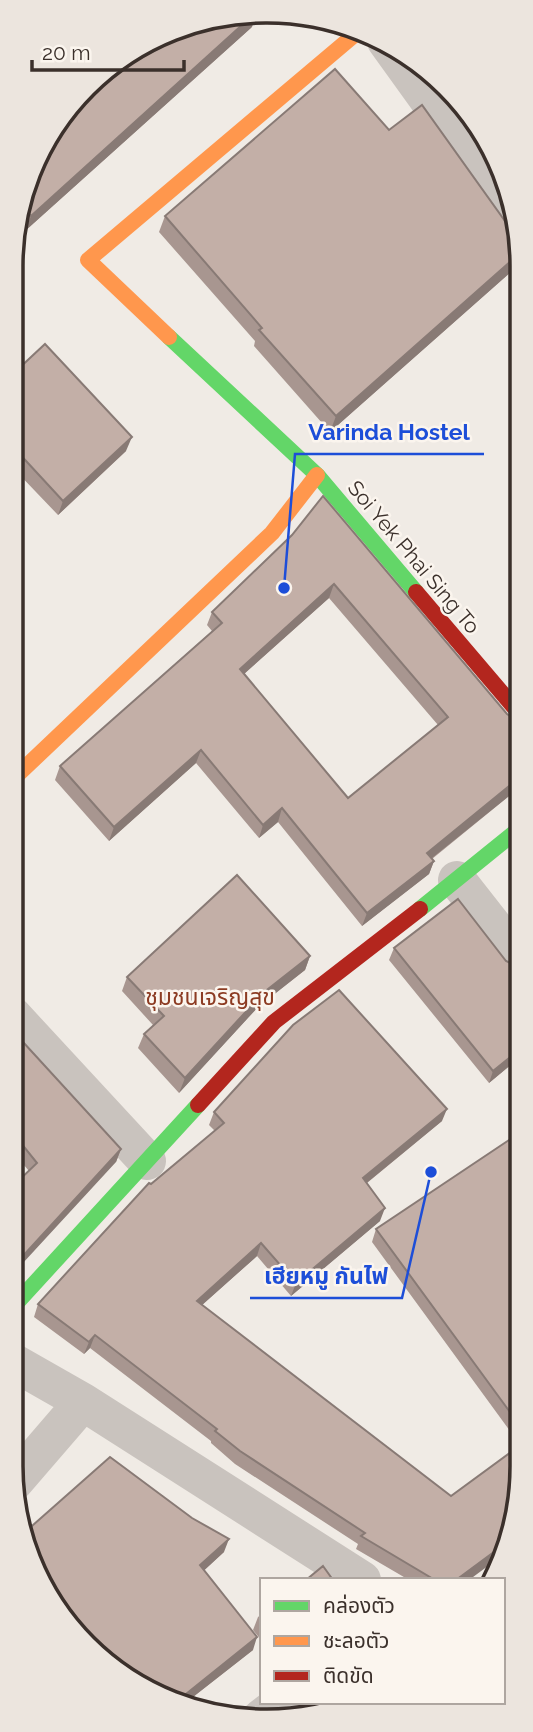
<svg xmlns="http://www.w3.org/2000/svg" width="533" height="1732" font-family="Raleway,'Noto Sans Thai',sans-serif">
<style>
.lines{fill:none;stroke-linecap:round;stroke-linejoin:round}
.street{stroke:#c9c3be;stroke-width:38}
.fast{stroke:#63d668;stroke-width:16}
.slow{stroke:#ff974d;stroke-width:16}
.jam{stroke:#b3261e;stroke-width:16}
.wall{fill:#a89690;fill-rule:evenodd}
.shaded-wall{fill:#887a75}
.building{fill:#c3afa7;stroke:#887a75;stroke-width:2;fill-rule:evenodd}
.labels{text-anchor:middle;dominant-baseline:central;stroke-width:5;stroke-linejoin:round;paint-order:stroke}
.street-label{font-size:21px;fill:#3b302b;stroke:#fbf5ee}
.neighbourhood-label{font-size:23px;fill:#8c3b22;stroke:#fbf5ee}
.rim{fill:none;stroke:#3b302b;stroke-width:3.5}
.leader{fill:none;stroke:#1d4ed8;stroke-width:2.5}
.callout-dot{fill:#1d4ed8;stroke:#fbf5ee;stroke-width:2.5}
.callout-label{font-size:23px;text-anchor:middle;font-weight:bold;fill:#1d4ed8;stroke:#fbf5ee;stroke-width:5;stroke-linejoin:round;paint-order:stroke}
</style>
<rect width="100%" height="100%" fill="#f0ebe5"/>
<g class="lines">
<path class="street" d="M 386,41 L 517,223
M 457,880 L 519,959
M 12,1015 L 147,1161
M 11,1361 L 83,1402 L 362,1580
M 14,1482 L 83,1402
M 261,1718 L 282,1702"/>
<path class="fast" d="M 169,337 L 317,475 L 416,592
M 420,909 L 519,829
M 11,1309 L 198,1105"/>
<path class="slow" d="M 169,337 L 88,260 L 359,31
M 13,779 L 272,533 L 317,475"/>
<path class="jam" d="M 416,592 L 519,713
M 198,1105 L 274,1022 L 420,909"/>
</g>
<path class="wall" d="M 252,27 L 25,231 L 15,220 L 16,216 L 54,124 Z
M 451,90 L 496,153 L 498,159 L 450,93 Z
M 389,130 L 520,233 L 520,264 L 330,432 L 254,346 L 255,341 L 159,232 L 165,216 Z
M 15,372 L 126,451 L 58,515 L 14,469 Z
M 292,535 L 507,714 L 516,720 L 519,720 L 519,788 L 432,859 L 434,861 L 429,874 L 362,926 L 278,822 L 259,838 L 196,763 L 109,841 L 55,780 L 60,766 L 212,631 L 207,625 L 212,612 ZM 329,598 L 438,725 L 348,798 L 244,674 Z
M 394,948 L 506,961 L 519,967 L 518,1059 L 489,1083 L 389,960 Z
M 310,956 L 305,970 L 258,1007 L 179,1093 L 138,1048 L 144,1034 L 153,1025 L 122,991 L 127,977 Z
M 12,1030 L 121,1149 L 116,1162 L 29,1171 L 12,1151 Z
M 214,1112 L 442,1121 L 367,1183 L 380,1221 L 291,1296 L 257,1256 L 202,1305 L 451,1496 L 469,1580 L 409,1580 L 356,1549 L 358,1544 L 235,1464 L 211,1443 L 211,1441 L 90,1348 L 84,1354 L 34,1317 L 38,1304 L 151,1184 L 215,1131 L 209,1125 Z
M 518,1134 L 518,1442 L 372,1242 L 376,1229 Z
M 24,1533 L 224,1552 L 204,1570 L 253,1650 L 184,1704 L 153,1695 L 74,1635 L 30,1563 Z
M 262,1614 L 262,1641 L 253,1630 L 258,1617 Z
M 309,1702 L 356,1702 L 314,1709 Z"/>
<path class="shaded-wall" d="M 253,15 L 256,15 L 252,27 L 25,231 L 31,216 Z
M 520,253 L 520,264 L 330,432 L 336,416 Z
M 132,437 L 126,451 L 58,515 L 63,501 Z
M 334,584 L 329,598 L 235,682 L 240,669 Z
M 201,750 L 196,763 L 109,841 L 114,827 Z
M 519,778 L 519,788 L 422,866 L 427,853 Z
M 282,808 L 278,822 L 259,838 L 263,825 Z
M 434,861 L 429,874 L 362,926 L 367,913 Z
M 310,956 L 305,970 L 258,1007 L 179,1093 L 185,1078 L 263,993 Z
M 518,1051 L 518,1059 L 489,1083 L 493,1071 Z
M 447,1109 L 442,1121 L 358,1190 L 363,1178 Z
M 121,1149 L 116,1162 L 11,1276 L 11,1269 Z
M 385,1208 L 380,1221 L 291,1296 L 296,1283 Z
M 261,1243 L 257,1256 L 192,1314 L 197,1301 Z
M 95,1335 L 90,1348 L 84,1354 L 89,1342 Z
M 229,1539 L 224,1552 L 196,1578 L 200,1565 Z
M 506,1543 L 500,1557 L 469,1580 L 456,1580 Z
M 257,1637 L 253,1650 L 184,1704 L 176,1702 Z"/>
<path class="building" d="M 217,15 L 253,15 L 31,216 L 21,204 L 54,124 L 125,53 Z
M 335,69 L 389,130 L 422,105 L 505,221 L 514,228 L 519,228 L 520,233 L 520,253 L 336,416 L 259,330 L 262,328 L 165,216 Z
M 45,344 L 132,437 L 63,501 L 15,449 L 15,372 Z
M 323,496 L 507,714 L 516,720 L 519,720 L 519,778 L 427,853 L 434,861 L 367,913 L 282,808 L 263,825 L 201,750 L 114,827 L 60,766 L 222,623 L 212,612 L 292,535 ZM 334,584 L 448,717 L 348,798 L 240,669 Z
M 237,875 L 310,956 L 263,993 L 185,1078 L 144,1034 L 164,1016 L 127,977 Z
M 458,899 L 506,961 L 519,967 L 518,1051 L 493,1071 L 394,948 Z
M 339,990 L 447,1109 L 363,1178 L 385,1208 L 296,1283 L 261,1243 L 197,1301 L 451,1496 L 518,1447 L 517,1516 L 506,1543 L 456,1580 L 435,1580 L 361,1536 L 365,1533 L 240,1451 L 215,1431 L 217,1429 L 95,1335 L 89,1342 L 38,1304 L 149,1183 L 151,1184 L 224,1123 L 214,1112 L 293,1025 Z
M 12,1030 L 121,1149 L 11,1269 L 12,1187 L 37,1163 L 12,1132 Z
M 518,1134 L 518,1423 L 376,1229 Z
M 110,1457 L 192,1518 L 229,1539 L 200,1565 L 257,1637 L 176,1702 L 153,1695 L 74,1635 L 34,1569 L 42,1561 L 26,1542 L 24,1533 Z
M 323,1566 L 333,1580 L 306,1580 Z
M 324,1702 L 356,1702 L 332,1713 L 306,1715 Z"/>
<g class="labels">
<g class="street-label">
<text transform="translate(414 557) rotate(50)">Soi Yek Phai Sing To</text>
</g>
<g class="neighbourhood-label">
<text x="210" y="996">ชุมชนเจริญสุข</text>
</g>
</g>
<path d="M0 0H533V1732H0ZM266 23H267A243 243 0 0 1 510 266V1466A243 243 0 0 1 267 1709H266A243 243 0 0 1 23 1466V266A243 243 0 0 1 266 23Z" fill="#ece5de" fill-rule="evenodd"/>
<path class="rim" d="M266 23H267A243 243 0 0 1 510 266V1466A243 243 0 0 1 267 1709H266A243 243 0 0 1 23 1466V266A243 243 0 0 1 266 23Z"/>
<path class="leader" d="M284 588L295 454H484M431 1172L402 1298H250"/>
<g class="callout-dot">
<circle cx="284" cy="588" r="7"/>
<circle cx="431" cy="1172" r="7"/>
</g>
<g class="callout-label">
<text x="389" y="440">Varinda Hostel</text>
<text x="326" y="1284">เฮียหมู กันไฟ</text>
</g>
<rect x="260" y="1578" width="245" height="126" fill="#fbf5ee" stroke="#aea6a0" stroke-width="2"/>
<rect x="274" y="1601" width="35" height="10" fill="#63d668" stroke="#aea6a0" stroke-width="2"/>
<text x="323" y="1613" font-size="21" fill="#3b302b">คล่องตัว</text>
<rect x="274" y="1636" width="35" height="10" fill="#ff974d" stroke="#aea6a0" stroke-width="2"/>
<text x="323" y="1648" font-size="21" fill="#3b302b">ชะลอตัว</text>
<rect x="274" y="1671" width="35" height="10" fill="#b3261e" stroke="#aea6a0" stroke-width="2"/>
<text x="323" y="1683" font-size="21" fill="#3b302b">ติดขัด</text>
<path d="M32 60v10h152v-10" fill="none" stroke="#3b302b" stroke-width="3.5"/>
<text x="42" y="60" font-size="21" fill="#3b302b" stroke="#fbf5ee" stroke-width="5" paint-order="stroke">20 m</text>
</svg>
